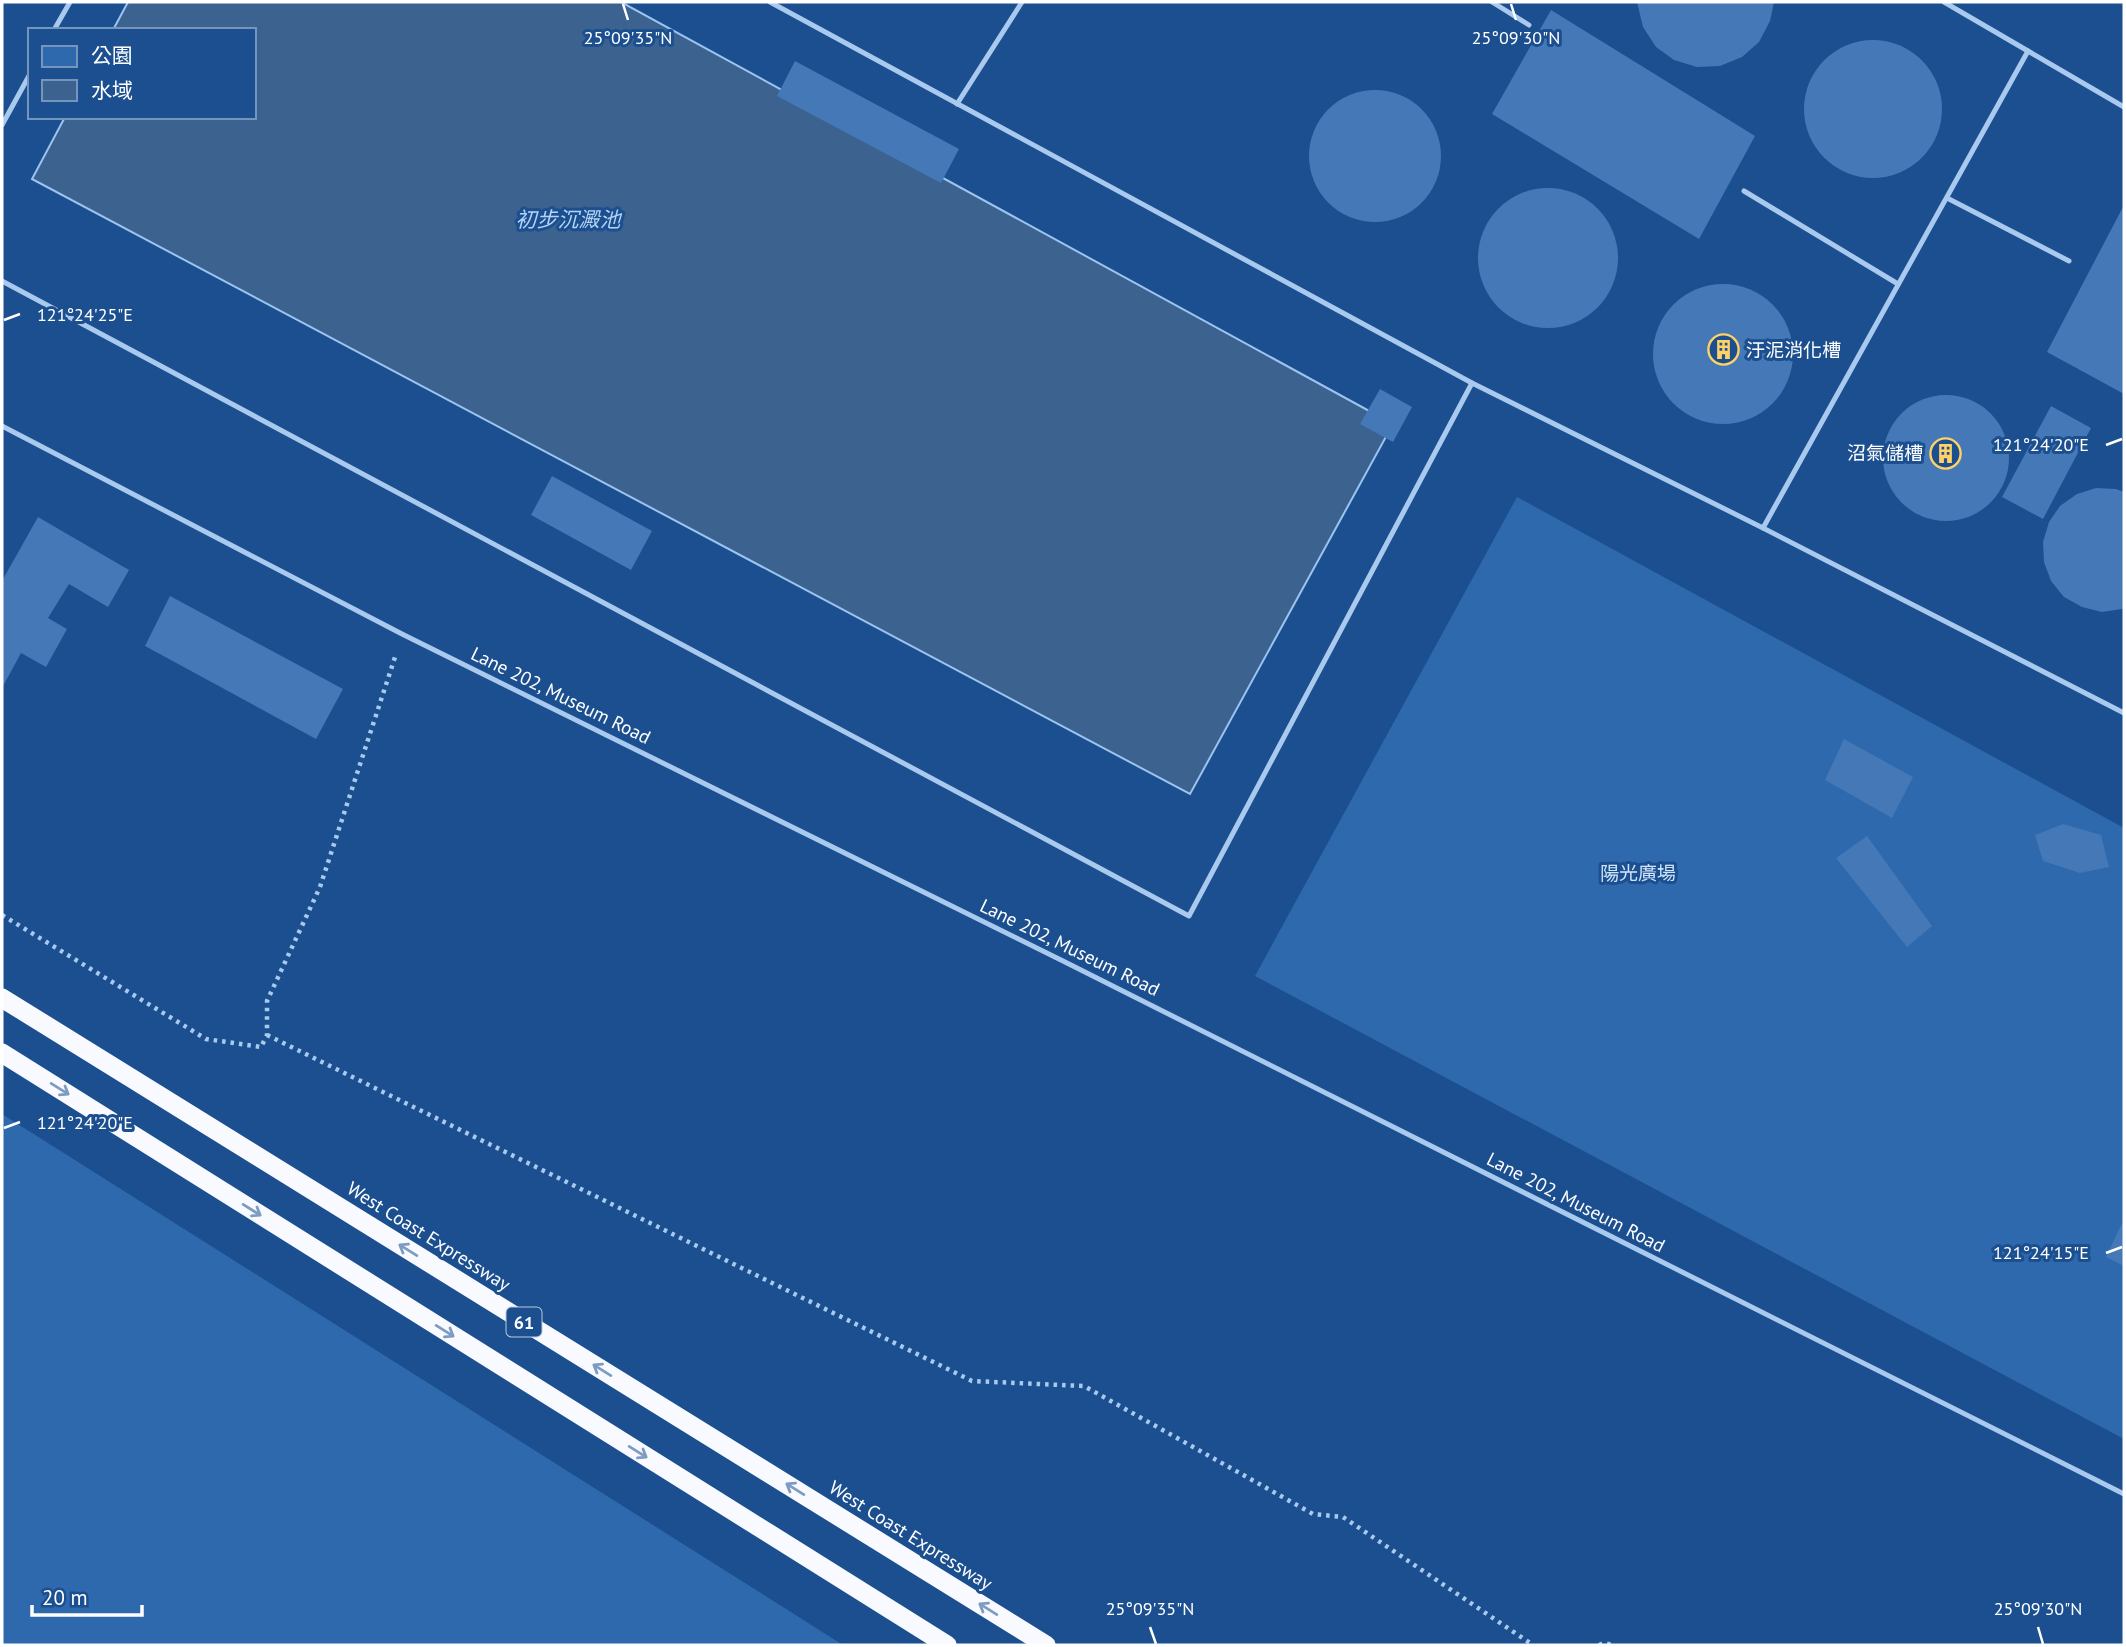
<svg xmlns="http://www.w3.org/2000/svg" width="2126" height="1647" viewBox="0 0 2126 1647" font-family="'PT Sans','Noto Sans TC',sans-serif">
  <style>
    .green { fill: #2e69ad }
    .water { fill: #3c6290; stroke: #9cc4f0; stroke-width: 2 }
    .building { fill: #4478b7 }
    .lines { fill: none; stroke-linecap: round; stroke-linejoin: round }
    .path { stroke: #a9c9ee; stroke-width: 4.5; stroke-dasharray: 3.5 5; stroke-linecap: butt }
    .service { stroke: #a9c9ee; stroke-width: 5 }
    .trunk { stroke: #f8faff; stroke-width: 19 }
    .oneway { stroke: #7e9cc1 }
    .ticks { fill: none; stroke: #fff; stroke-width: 2.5 }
    .labels { text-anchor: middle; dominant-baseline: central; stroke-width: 6; stroke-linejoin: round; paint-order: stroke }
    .shield { fill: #1b4f8f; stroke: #bbcadd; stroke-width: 2 }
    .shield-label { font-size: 18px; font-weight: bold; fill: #fff }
    .poi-label { font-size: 19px; fill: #fff; stroke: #1b4f8f; text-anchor: start }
    .street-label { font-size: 19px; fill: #fff; stroke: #1b4f8f }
    .park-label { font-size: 19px; fill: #cfe3fa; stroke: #1b4f8f }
    .water-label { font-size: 21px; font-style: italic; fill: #b5d3f5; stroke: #1b4f8f }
    .ticks-label { font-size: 18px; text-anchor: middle; fill: #fff; stroke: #1b4f8f; stroke-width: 6; stroke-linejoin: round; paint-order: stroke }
  </style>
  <rect width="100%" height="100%" fill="#1b4f8f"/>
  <g class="green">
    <path d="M1517,497L2124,828V1439L1255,976Z"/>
    <path d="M2,1114L843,1645H2Z"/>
  </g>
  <path class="water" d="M128,2H621L1393,424L1190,794L32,179L65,117H254V30H113Z"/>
  <g class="building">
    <path d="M1637,2H1774L1770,21L1759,42L1742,57L1720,66L1697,67L1674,60L1656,47L1643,27Z"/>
    <path d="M1551,10L1755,136L1699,239L1492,114Z"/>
    <circle cx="1873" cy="109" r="69"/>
    <path d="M795,61L959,149L941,183L777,96Z"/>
    <circle cx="1375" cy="156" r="66"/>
    <circle cx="1548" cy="258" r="70"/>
    <path d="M2124,205V394L2047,352Z"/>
    <circle cx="1723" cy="354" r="70"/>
    <path d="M1380,389L1412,407L1393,442L1360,424Z"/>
    <circle cx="1946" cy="458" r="63"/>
    <path d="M2051,406L2091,428L2043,519L2002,497Z"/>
    <path d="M552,476L652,531L631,570L531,515Z"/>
    <path d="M2096,488L2116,489L2124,492V608L2122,609L2102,612L2082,607L2064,597L2051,581L2044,562L2043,542L2049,522L2060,506L2077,494Z"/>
    <path d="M38,517L129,570L108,607L69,584L48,618L67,629L46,667L21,653L2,688V581Z"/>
    <path d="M170,596L343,689L316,739L145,646Z"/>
    <path d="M1844,739L1913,777L1892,818L1825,780Z"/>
    <path d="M2063,824L2101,835L2109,867L2080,873L2043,861L2035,835Z"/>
    <path d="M1867,836L1932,926L1907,947L1836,858Z"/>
    <path d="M2124,1219V1266L2106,1257Z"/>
  </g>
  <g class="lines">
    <g class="path">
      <path d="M2,915L206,1039L261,1047L267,1035V1001L320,887L396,654"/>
      <path d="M267,1035L972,1381L1084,1386L1313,1514L1343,1517L1533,1645"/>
      <path d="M1599,1645L1604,1643L1613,1645"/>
    </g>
    <g class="service">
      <path d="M770,2L1472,383L1763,528L2124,713"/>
      <path d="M1492,2L1529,25"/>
      <path d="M1944,2L2124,107"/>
      <path d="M54,30L70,2"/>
      <path d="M957,104L1022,2"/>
      <path d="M2,125L30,74"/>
      <path d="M1744,191L1898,284"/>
      <path d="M1947,198L2069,261"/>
      <path d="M2,281L1189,916L1472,383"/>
      <path d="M2,426L402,634L1065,962L2124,1494"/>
      <path d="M1763,528L2028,51"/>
    </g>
    <g class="trunk">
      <path d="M2,998L1046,1645"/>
      <path d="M2,1053L947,1645"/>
    </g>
  </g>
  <defs><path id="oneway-shaft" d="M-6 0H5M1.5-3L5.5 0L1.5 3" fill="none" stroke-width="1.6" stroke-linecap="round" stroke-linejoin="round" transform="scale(1.75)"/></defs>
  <g class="oneway">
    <use href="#oneway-shaft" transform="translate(60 1089) rotate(32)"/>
    <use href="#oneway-shaft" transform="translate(252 1210) rotate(32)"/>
    <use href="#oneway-shaft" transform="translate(408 1250) rotate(-148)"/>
    <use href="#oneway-shaft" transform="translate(445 1331) rotate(32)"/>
    <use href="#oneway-shaft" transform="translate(602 1370) rotate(-148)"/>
    <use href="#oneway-shaft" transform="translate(638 1452) rotate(32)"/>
    <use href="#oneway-shaft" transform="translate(795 1489) rotate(-148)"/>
    <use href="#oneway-shaft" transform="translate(988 1609) rotate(-148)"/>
  </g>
  <path class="ticks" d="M623,4L628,20M1511,4L1516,20M4,320L20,314M2106,445L2122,439M4,1128L20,1122M2106,1253L2122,1247M1150,1627L1156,1644M2038,1627L2043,1644"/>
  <defs>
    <symbol id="building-ring" viewBox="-11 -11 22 22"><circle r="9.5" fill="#1b4f8f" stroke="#ffd166" stroke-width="1.5"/><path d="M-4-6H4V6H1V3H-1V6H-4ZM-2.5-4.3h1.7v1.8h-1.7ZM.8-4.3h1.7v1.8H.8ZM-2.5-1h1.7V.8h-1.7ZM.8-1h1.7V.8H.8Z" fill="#ffd166"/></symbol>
  </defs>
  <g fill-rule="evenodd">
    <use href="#building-ring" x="1706" y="332" width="35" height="35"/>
    <use href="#building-ring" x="1928" y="436" width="35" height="35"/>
  </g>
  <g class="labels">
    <rect class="shield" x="506.5" y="1307.5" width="35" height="29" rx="5"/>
    <g class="shield-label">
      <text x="524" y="1322">61</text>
    </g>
    <g class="poi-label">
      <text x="1746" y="350">汙泥消化槽</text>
      <text x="1923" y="453" text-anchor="end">沼氣儲槽</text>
    </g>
    <g class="street-label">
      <text transform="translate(561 695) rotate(26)">Lane 202, Museum Road</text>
      <text transform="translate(1070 947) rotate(26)">Lane 202, Museum Road</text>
      <text transform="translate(1576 1202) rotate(27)">Lane 202, Museum Road</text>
      <text transform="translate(429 1236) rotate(32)">West Coast Expressway</text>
      <text transform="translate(911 1535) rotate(32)">West Coast Expressway</text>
    </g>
    <g class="park-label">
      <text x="1638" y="873">陽光廣場</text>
    </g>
    <g class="water-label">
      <text x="568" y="219">初步沉澱池</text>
    </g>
  </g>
  <g class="ticks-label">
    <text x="628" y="44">25°09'35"N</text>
    <text x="1516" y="44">25°09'30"N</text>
    <text x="85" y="321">121°24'25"E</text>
    <text x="2041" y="451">121°24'20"E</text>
    <text x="85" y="1129">121°24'20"E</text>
    <text x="2041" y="1259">121°24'15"E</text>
    <text x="1150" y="1615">25°09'35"N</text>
    <text x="2038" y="1615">25°09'30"N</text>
  </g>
  <rect width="2126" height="1647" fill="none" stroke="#ffffff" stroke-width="7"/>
  <rect x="28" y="28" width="228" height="91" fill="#1b4f8f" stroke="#7695bc" stroke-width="2"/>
  <rect x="42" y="46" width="35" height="21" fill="#2e69ad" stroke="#7695bc" stroke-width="2"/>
  <text x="91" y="63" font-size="21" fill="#ffffff">公園</text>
  <rect x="42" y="80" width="35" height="21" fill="#3c6290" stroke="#7695bc" stroke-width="2"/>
  <text x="91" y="98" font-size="21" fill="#ffffff">水域</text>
  <path d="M32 1605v10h110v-10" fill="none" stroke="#ffffff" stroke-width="3.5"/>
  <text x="42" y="1605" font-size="21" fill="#ffffff" stroke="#1b4f8f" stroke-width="5" paint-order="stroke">20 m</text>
</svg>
